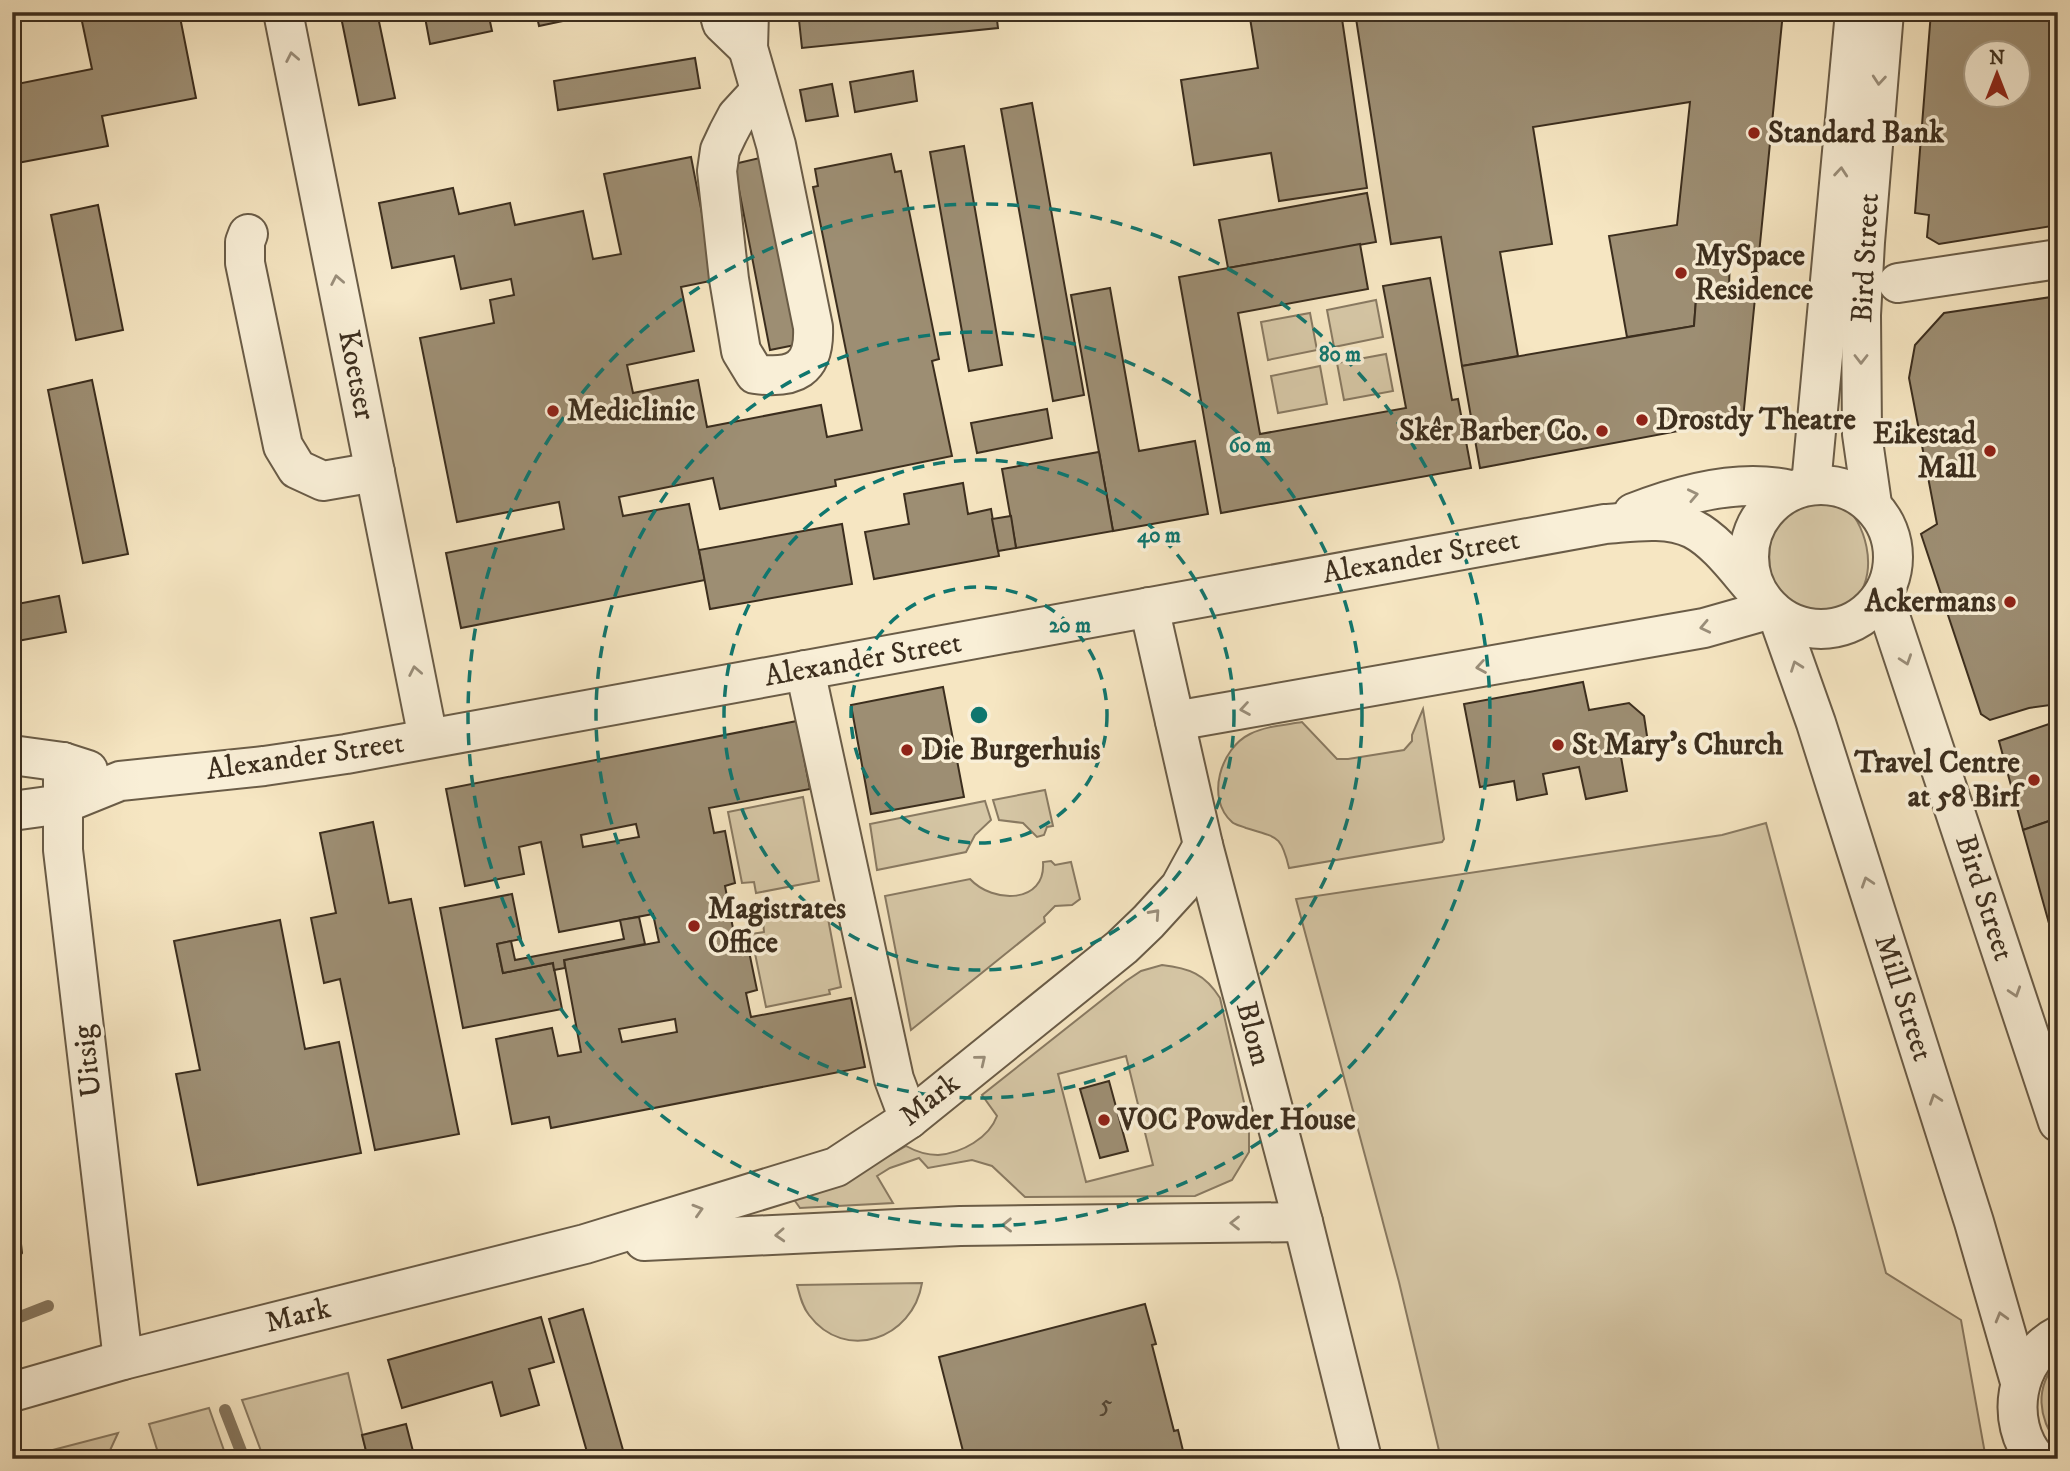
<svg xmlns="http://www.w3.org/2000/svg" width="2070" height="1471" viewBox="0 0 2070 1471" font-family="'IM FELL DW Pica',serif">
  <style>
    .green { fill: #d6c7a6; stroke: #897a62; stroke-width: 2; fill-rule: evenodd }
    .lines { fill: none; stroke-linecap: round; stroke-linejoin: round }
    .stream { stroke: #86775f; stroke-width: 12 }
    .building { fill: #9d8e73; stroke: #3c2e1e; stroke-width: 2; fill-rule: evenodd }
    .minor-casing { stroke: #6a5c47; stroke-width: 42 }
    .minor { stroke: #f9efd7; stroke-width: 38 }
    .oneway { stroke: #9a8e7a }
    .ring { fill: none; stroke: #0f766e; stroke-width: 3.5; stroke-dasharray: 12 9 }
    .poi-dot { fill: #8f2418; stroke: #f9efd7; stroke-width: 2.5 }
    .labels { text-anchor: middle; dominant-baseline: central; stroke-width: 7; stroke-linejoin: round; paint-order: stroke }
    .number-label { font-size: 26px; fill: #544633 }
    .poi-label { font-size: 30px; font-weight: bold; fill: #3c2e1e; stroke: #f9efd7; text-anchor: start }
    .street-label { font-size: 30px; fill: #3c2e1e; stroke: #f9efd7 }
    .centre { fill: #0f766e; stroke: #f9efd7; stroke-width: 3.5 }
    .ring-label { font-size: 21px; text-anchor: middle; font-weight: bold; fill: #0f766e; stroke: #f9efd7; stroke-width: 7; stroke-linejoin: round; paint-order: stroke }
  </style>
  <rect width="100%" height="100%" fill="#f6e6c2"/>
  <filter id="stains"><feTurbulence type="fractalNoise" baseFrequency=".00286" numOctaves="4"/><feColorMatrix values="0 0 0 0 .2 0 0 0 0 .09 0 0 0 0 .02 0 0 0 .5 -.17"/></filter>
  <radialGradient id="worn" r=".72"><stop offset=".6" stop-color="#630" stop-opacity="0"/><stop offset="1" stop-color="#630" stop-opacity=".3"/></radialGradient>
  <g class="green">
    <path d="M1376,300L1383,337L1334,347L1327,310Z"/>
    <path d="M1310,313L1317,350L1268,360L1261,322Z"/>
    <path d="M1386,354L1393,391L1344,400L1337,363Z"/>
    <path d="M1320,366L1327,404L1278,413L1271,376Z"/>
    <path d="M1822,496C1829,498 1837,499 1842,503C1866,522 1878,570 1858,596C1835,626 1782,618 1772,581C1767,562 1768,519 1786,506C1795,500 1811,499 1822,496Z"/>
    <path d="M1423,709L1444,839L1442,842L1289,868C1281,834 1277,838 1246,828C1242,826 1235,825 1232,822C1205,798 1221,748 1250,734C1266,726 1285,725 1302,722L1337,759H1348L1404,750L1412,741V735Z"/>
    <path d="M1045,790L1053,826L1047,827L1044,835L1037,837L1023,823L999,820L993,800Z"/>
    <path d="M803,797L819,881L756,893L754,882L742,883L728,812Z"/>
    <path d="M985,801L991,820L975,835L966,852L877,870L870,824Z"/>
    <path d="M1766,823L1886,1273L1961,1320L1986,1459H1441L1399,1282L1296,899L1722,835Z"/>
    <path d="M1051,861L1055,865L1071,862L1080,899L1072,905L1055,906L1044,917L1045,922L911,1030L885,896L970,879C993,904 1046,904 1043,862Z"/>
    <path d="M826,908L841,987L829,990L830,994L766,1007L751,934L764,932L763,921Z"/>
    <path d="M1162,965C1189,968 1205,974 1220,998L1249,1124V1152L1232,1180L1195,1196L1025,1197L992,1166L972,1160L928,1168L919,1158L890,1168L877,1176L893,1203L800,1208L795,1201L798,1195L876,1163L906,1146C915,1151 927,1155 938,1155C962,1153 989,1138 997,1116L982,1095L1126,981L1141,971ZM1126,1056L1153,1165L1086,1182L1058,1074Z"/>
    <path d="M922,1283C913,1339 845,1363 809,1315C802,1306 800,1296 797,1285Z"/>
    <path d="M2058,1361V1445C2038,1418 2034,1387 2058,1361Z"/>
    <path d="M348,1373L368,1459H264L242,1400Z"/>
    <path d="M209,1408L227,1459H160L149,1424Z"/>
    <path d="M118,1433L106,1459H18Z"/>
  </g>
  <g class="lines">
    <g class="stream">
      <path d="M12,1320L48,1306"/>
      <path d="M225,1410L244,1459"/>
    </g>
  </g>
  <g class="building">
    <path d="M80,12H179L196,98L102,116L108,146L12,164V85L92,69Z"/>
    <path d="M340,12H377L395,98L359,105Z"/>
    <path d="M424,12H488L492,31L430,44Z"/>
    <path d="M536,12H601V13L539,26Z"/>
    <path d="M874,12H996L998,28L802,48L799,20Z"/>
    <path d="M1291,12H1341L1367,188L1279,201L1271,153L1194,165L1181,80L1258,68L1250,18Z"/>
    <path d="M1355,12H1783L1759,254H1730L1729,288L1697,286L1694,326L1627,337L1609,236L1677,225L1690,102L1533,127L1552,244L1500,252L1518,356L1462,366L1441,237L1391,244Z"/>
    <path d="M1931,12H2058V225L1939,244L1927,237L1929,215L1915,213ZM1976,52H2018V94H1976Z"/>
    <path d="M695,58L700,88L558,110L554,81Z"/>
    <path d="M913,71L917,101L855,112L850,82Z"/>
    <path d="M832,84L838,116L806,121L800,90Z"/>
    <path d="M1032,103L1084,395L1053,401L1001,109Z"/>
    <path d="M964,146L1002,365L969,371L930,152Z"/>
    <path d="M891,154L895,172L901,171L939,359L932,361L952,456L835,480L836,486L720,509L713,478L619,497L623,516L689,504L705,580L461,628L446,553L564,529L559,502L457,522L420,338L494,323L490,300L514,295L511,279L461,289L454,256L392,268L379,203L453,188L459,214L510,203L515,225L583,211L593,259L621,254L604,174L691,157L715,280L681,287L694,351L627,365L633,393L698,380L707,427L821,405L827,437L862,430L813,187L818,186L815,169Z"/>
    <path d="M764,157L800,344L770,350L734,164Z"/>
    <path d="M1367,193L1376,242L1228,268L1219,220Z"/>
    <path d="M98,205L123,330L76,340L51,215Z"/>
    <path d="M1360,244L1368,289L1238,313L1260,434L1406,408L1383,286L1430,278L1452,400L1458,399L1471,468L1221,513L1179,277Z"/>
    <path d="M1697,286L1756,288L1743,419L1480,468L1462,366L1694,326Z"/>
    <path d="M1110,288L1139,451L1195,441L1208,514L1113,531L1071,295Z"/>
    <path d="M2058,296V704L2029,708L1990,720L1981,714L1921,534L1937,524L1909,378L1915,345L1944,313Z"/>
    <path d="M92,380L128,554L83,563L48,390Z"/>
    <path d="M1047,409L1052,438L977,453L971,423Z"/>
    <path d="M1099,452L1113,531L1016,548L1002,469Z"/>
    <path d="M963,483L968,514L991,509L999,556L874,579L865,532L909,524L904,494Z"/>
    <path d="M1011,516L1016,548L998,551L992,519Z"/>
    <path d="M842,524L852,584L710,609L699,550Z"/>
    <path d="M59,596L66,632L12,642V605Z"/>
    <path d="M1583,682L1589,710L1629,703L1644,716L1647,736L1640,754L1621,757L1627,791L1586,799L1579,767L1543,774L1547,794L1517,800L1514,781L1480,787L1464,704Z"/>
    <path d="M943,687L964,797L871,814L851,705Z"/>
    <path d="M797,721L810,789L709,808L714,833L725,831L735,883L725,886L735,939L746,937L757,990L746,993L751,1017L851,998L865,1067L551,1128L549,1117L512,1124L496,1039L552,1028L558,1056L581,1052L564,960L659,942L653,914L559,932L541,842L519,847L524,874L465,886L446,789ZM636,824L639,837L583,847L581,835ZM675,1019L677,1032L622,1042L619,1029Z"/>
    <path d="M2058,721V818L2023,830L1999,741Z"/>
    <path d="M2058,818V924L2050,927L2023,830Z"/>
    <path d="M373,822L389,903L411,899L459,1134L375,1150L340,979L324,983L311,918L336,913L320,833Z"/>
    <path d="M512,894L521,939L497,944L503,973L553,963L562,1009L463,1028L440,908Z"/>
    <path d="M639,917L645,944L564,960L565,968L554,970L553,963L503,973L497,944L511,941L515,960L624,939L620,920Z"/>
    <path d="M280,920L305,1049L339,1042L361,1153L198,1185L176,1074L200,1070L174,941Z"/>
    <path d="M1109,1081L1128,1151L1100,1158L1080,1089Z"/>
    <path d="M12,1162L22,1253L12,1267Z"/>
    <path d="M1145,1304L1156,1344L1152,1345L1174,1431L1178,1430L1185,1459H965L939,1357Z"/>
    <path d="M583,1309L623,1450L592,1459H589L549,1319Z"/>
    <path d="M541,1317L554,1362L529,1369L539,1405L501,1416L492,1382L402,1408L388,1360Z"/>
    <path d="M406,1424L415,1459H368L362,1435Z"/>
  </g>
  <g class="lines">
    <defs>
      <g id="minor">
        <path d="M283,12L428,738"/>
        <path d="M719,12L722,23L748,48"/>
        <path d="M749,12L748,48L776,145L813,327C815,370 794,379 755,374L741,351L729,279L717,171L720,150L728,133L737,116L760,91"/>
        <path d="M248,234L245,242V263L283,446L297,469L323,481L375,472"/>
        <path d="M1898,283L2058,259"/>
        <circle cx="1821" cy="557" r="72"/>
        <path d="M1811,485L1855,12"/>
        <path d="M1872,504L1862,434L1861,315L1865,242L1884,12"/>
        <path d="M1633,513C1681,494 1739,478 1790,490"/>
        <path d="M1883,595L2058,1122"/>
        <path d="M1149,607L1203,845L1303,1222L1362,1459"/>
        <path d="M1778,616L1816,723L1974,1222L2020,1382"/>
        <path d="M805,670L894,1079L909,1119"/>
        <path d="M1175,721L1704,628L1771,609"/>
        <path d="M12,755L63,762L88,770"/>
        <path d="M63,762V850L123,1360"/>
        <path d="M12,811L63,804L120,781L264,766L346,754L1605,524C1633,522 1666,516 1693,529C1718,542 1738,571 1756,591"/>
        <path d="M644,1241L960,1226L1303,1222"/>
        <path d="M12,1392L123,1360L585,1244L836,1167L909,1119L1122,947L1148,922L1180,887L1203,845"/>
        <path d="M2036,1459C2004,1422 2015,1358 2058,1336"/>
      </g>
    </defs>
    <use href="#minor" class="minor-casing"/>
    <use href="#minor" class="minor"/>
  </g>
  <defs><path id="oneway-chevron" d="M-2-3.5L2.5 0L-2 3.5" fill="none" stroke-width="1.6" stroke-linecap="round" stroke-linejoin="round" transform="scale(1.75)"/></defs>
  <g class="oneway">
    <use href="#oneway-chevron" transform="translate(292 57) rotate(-101)"/>
    <use href="#oneway-chevron" transform="translate(1879 80) rotate(95)"/>
    <use href="#oneway-chevron" transform="translate(1841 172) rotate(-85)"/>
    <use href="#oneway-chevron" transform="translate(337 280) rotate(-101)"/>
    <use href="#oneway-chevron" transform="translate(1861 359) rotate(90)"/>
    <use href="#oneway-chevron" transform="translate(1693 495) rotate(-12)"/>
    <use href="#oneway-chevron" transform="translate(1705 627) rotate(168)"/>
    <use href="#oneway-chevron" transform="translate(1906 660) rotate(71)"/>
    <use href="#oneway-chevron" transform="translate(1796 666) rotate(-110)"/>
    <use href="#oneway-chevron" transform="translate(1481 667) rotate(170)"/>
    <use href="#oneway-chevron" transform="translate(415 671) rotate(-101)"/>
    <use href="#oneway-chevron" transform="translate(1245 709) rotate(171)"/>
    <use href="#oneway-chevron" transform="translate(1867 882) rotate(-108)"/>
    <use href="#oneway-chevron" transform="translate(1155 914) rotate(-48)"/>
    <use href="#oneway-chevron" transform="translate(2015 992) rotate(72)"/>
    <use href="#oneway-chevron" transform="translate(981 1060) rotate(-39)"/>
    <use href="#oneway-chevron" transform="translate(1935 1099) rotate(-108)"/>
    <use href="#oneway-chevron" transform="translate(698 1210) rotate(-17)"/>
    <use href="#oneway-chevron" transform="translate(1235 1223) rotate(180)"/>
    <use href="#oneway-chevron" transform="translate(1007 1225) rotate(179)"/>
    <use href="#oneway-chevron" transform="translate(780 1235) rotate(177)"/>
    <use href="#oneway-chevron" transform="translate(2001 1317) rotate(-106)"/>
  </g>
  <g class="ring">
    <circle cx="979" cy="715" r="128"/>
    <circle cx="979" cy="715" r="255"/>
    <circle cx="979" cy="715" r="383"/>
    <circle cx="979" cy="715" r="511"/>
  </g>
  <g class="poi-dot">
    <circle cx="1754" cy="133" r="7"/>
    <circle cx="1681" cy="273" r="7"/>
    <circle cx="553" cy="411" r="7"/>
    <circle cx="1642" cy="420" r="7"/>
    <circle cx="1602" cy="431" r="7"/>
    <circle cx="1990" cy="451" r="7"/>
    <circle cx="2010" cy="602" r="7"/>
    <circle cx="1558" cy="745" r="7"/>
    <circle cx="907" cy="750" r="7"/>
    <circle cx="2034" cy="780" r="7"/>
    <circle cx="694" cy="926" r="7"/>
    <circle cx="1104" cy="1120" r="7"/>
  </g>
  <g class="labels">
    <g class="number-label">
      <text x="1106" y="1404">5</text>
    </g>
    <g class="poi-label">
      <text x="1768" y="133">Standard Bank</text>
      <text x="1695" y="256">MySpace<tspan x="1695" dy="34">Residence</tspan></text>
      <text x="567" y="411">Mediclinic</text>
      <text x="1656" y="420">Drostdy Theatre</text>
      <text x="1588" y="431" text-anchor="end">Skêr Barber Co.</text>
      <text x="1976" y="434" text-anchor="end">Eikestad<tspan x="1976" dy="34">Mall</tspan></text>
      <text x="1996" y="602" text-anchor="end">Ackermans</text>
      <text x="1572" y="745">St Mary's Church</text>
      <text x="921" y="750">Die Burgerhuis</text>
      <text x="2020" y="763" text-anchor="end">Travel Centre<tspan x="2020" dy="34">at 58 Birf</tspan></text>
      <text x="708" y="909">Magistrates<tspan x="708" dy="34">Office</tspan></text>
      <text x="1118" y="1120">VOC Powder House</text>
    </g>
    <g class="street-label">
      <text transform="translate(1866 258) rotate(-87)">Bird Street</text>
      <text transform="translate(356 375) rotate(79)">Koetser</text>
      <text transform="translate(1421 557) rotate(-10)">Alexander Street</text>
      <text transform="translate(863 660) rotate(-10)">Alexander Street</text>
      <text transform="translate(305 757) rotate(-8)">Alexander Street</text>
      <text transform="translate(1984 898) rotate(72)">Bird Street</text>
      <text transform="translate(1903 998) rotate(72)">Mill Street</text>
      <text transform="translate(1253 1034) rotate(75)">Blom</text>
      <text transform="translate(88 1061) rotate(-97)">Uitsig</text>
      <text transform="translate(930 1100) rotate(-38)">Mark</text>
      <text transform="translate(298 1316) rotate(-14)">Mark</text>
    </g>
  </g>
  <circle cx="979" cy="715" r="10" class="centre"/>
  <g class="ring-label">
    <text x="1340" y="361">80 m</text>
    <text x="1250" y="452">60 m</text>
    <text x="1159" y="542">40 m</text>
    <text x="1070" y="632">20 m</text>
  </g>
  <rect width="2070" height="1471" fill="none" stroke="#f6e6c2" stroke-width="42"/>
  <rect x="14" y="14" width="2042" height="1443" fill="none" stroke="#3c2e1e" stroke-width="3.5"/>
  <rect x="21" y="21" width="2028" height="1429" fill="none" stroke="#3c2e1e" stroke-width="2"/>
  <g transform="translate(1997 74)"><circle r="33" fill="#f9efd7" stroke="#ada28d" stroke-width="2"/>
  <path d="M0-5L12 26L0 18L-12 26Z" fill="#8f2418"/>
  <text y="-10" font-size="19" font-weight="bold" text-anchor="middle" fill="#3c2e1e">N</text>
  </g>
  <rect width="100%" height="100%" filter="url(#stains)"/>
  <rect width="100%" height="100%" fill="url(#worn)"/>
</svg>
